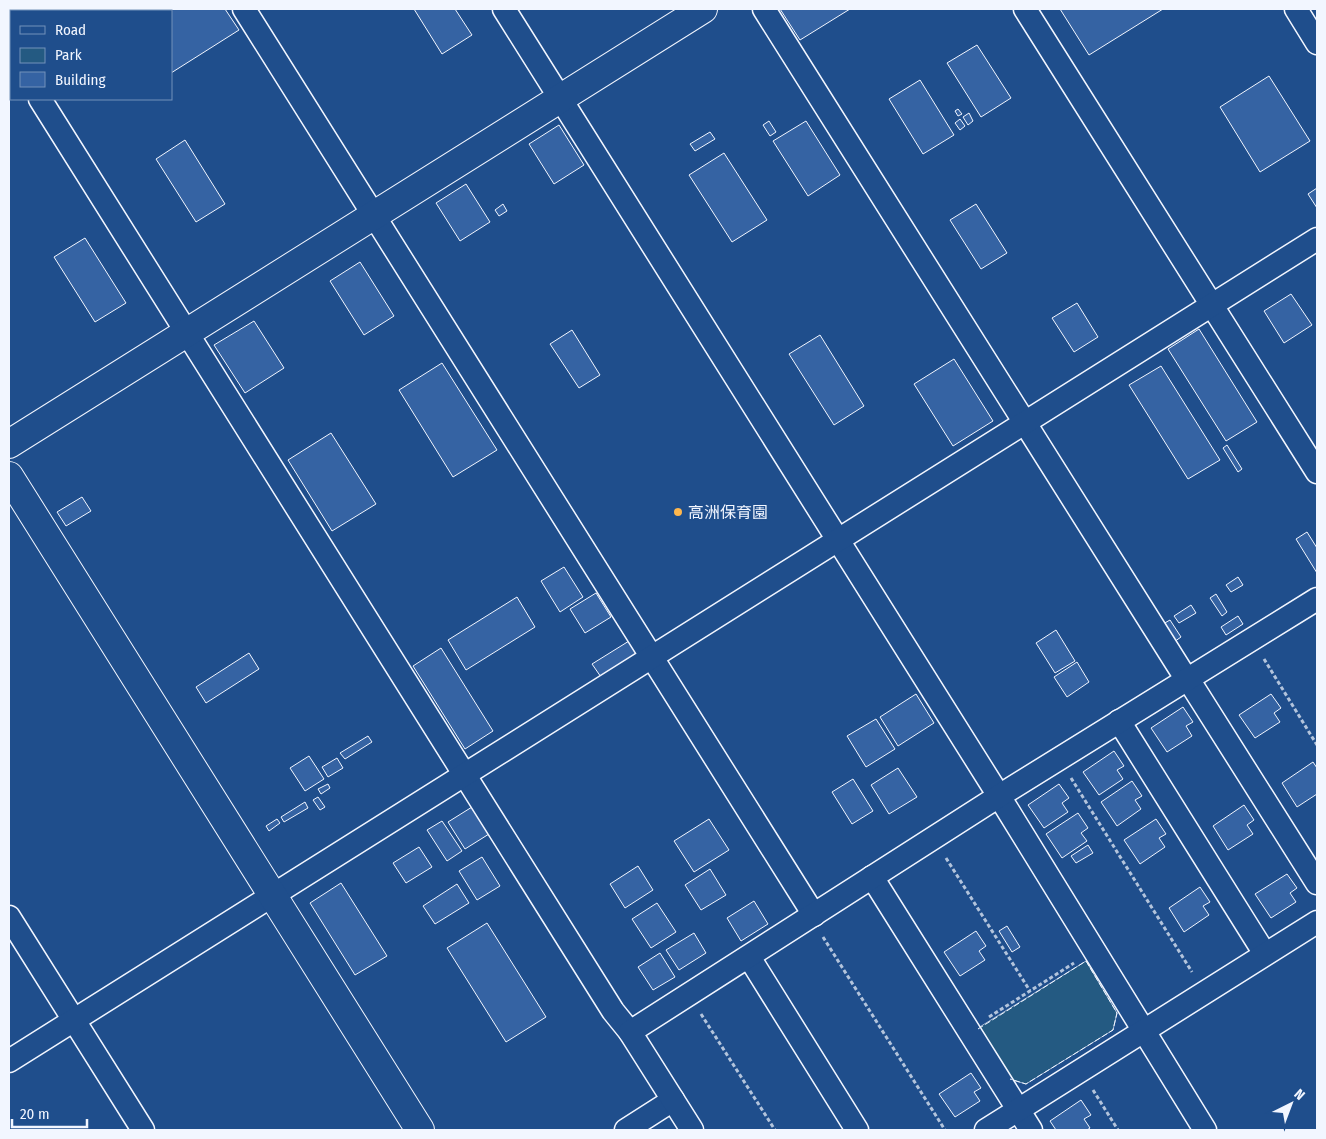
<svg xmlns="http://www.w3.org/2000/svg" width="1326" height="1139" viewBox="0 0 1326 1139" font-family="'Fira Sans Condensed','Noto Sans JP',sans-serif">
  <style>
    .green { fill: #245a82; stroke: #a8bbd7 }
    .building { fill: #3563a3; stroke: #f2f6ff }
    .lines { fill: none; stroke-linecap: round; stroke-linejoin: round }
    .street-casing { stroke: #f2f6ff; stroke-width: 25 }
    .secondary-casing { stroke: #f2f6ff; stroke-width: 30 }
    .path { stroke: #b3c4dc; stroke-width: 3; stroke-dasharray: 4 2.5; stroke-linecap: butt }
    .street { stroke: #1f4e8c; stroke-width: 22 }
    .secondary { stroke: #1f4e8c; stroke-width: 28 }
    .fence { stroke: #f2f6ff; stroke-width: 1; stroke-dasharray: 6 2.5; stroke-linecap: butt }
    .poi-dot { fill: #ffb74d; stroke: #1f4e8c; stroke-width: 2 }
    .labels { text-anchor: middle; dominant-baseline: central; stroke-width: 4; stroke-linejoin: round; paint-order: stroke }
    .poi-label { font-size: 16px; fill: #f2f6ff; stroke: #1f4e8c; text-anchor: start }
  </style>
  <rect width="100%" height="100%" fill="#1f4e8c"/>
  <path class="green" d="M1086,961L1117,1013L1113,1030L1026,1084L1009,1079L978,1028Z"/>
  <g class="building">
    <path d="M91,9H225L239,30L171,73V11H92Z"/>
    <path d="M414,9H455L472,35L442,54Z"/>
    <path d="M780,9H850L800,40Z"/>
    <path d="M1060,9H1163L1089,55Z"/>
    <path d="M977,45L1011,98L981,117L947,63Z"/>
    <path d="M1269,76L1310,141L1260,172L1220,107Z"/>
    <path d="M920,80L954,135L923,154L889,99Z"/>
    <path d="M958,109L962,114L958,116L955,111Z"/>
    <path d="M969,113L973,121L968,125L963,117Z"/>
    <path d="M960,119L965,126L960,130L955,123Z"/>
    <path d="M769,121L776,132L770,136L763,125Z"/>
    <path d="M806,121L840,175L808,196L773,141Z"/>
    <path d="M559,125L584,165L554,184L529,144Z"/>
    <path d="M710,132L715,139L695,151L690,144Z"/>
    <path d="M185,140L225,204L196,222L156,159Z"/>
    <path d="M724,153L767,220L732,242L689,175Z"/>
    <path d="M466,184L490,222L460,241L436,203Z"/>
    <path d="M1317,188V208L1308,194Z"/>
    <path d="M503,204L507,211L499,216L495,210Z"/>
    <path d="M976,204L1007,253L981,269L950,220Z"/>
    <path d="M85,238L126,303L95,322L54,257Z"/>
    <path d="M360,262L394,316L364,335L330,281Z"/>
    <path d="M1291,294L1312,325L1284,343L1264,311Z"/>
    <path d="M1077,303L1098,337L1074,352L1052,318Z"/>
    <path d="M254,321L284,368L245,393L214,345Z"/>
    <path d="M1199,329L1257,422L1226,441L1168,349Z"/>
    <path d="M572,330L600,375L579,388L550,344Z"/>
    <path d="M820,335L864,406L834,425L789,354Z"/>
    <path d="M954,359L993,421L953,446L914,384Z"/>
    <path d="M442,363L497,450L453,477L399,390Z"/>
    <path d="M1161,366L1220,460L1188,479L1129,385Z"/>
    <path d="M331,433L376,504L332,531L288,460Z"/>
    <path d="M1227,445L1242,469L1238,472L1223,448Z"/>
    <path d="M82,497L91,511L66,526L57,512Z"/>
    <path d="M1307,532L1317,548V573L1296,539Z"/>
    <path d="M564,567L583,597L560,612L541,581Z"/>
    <path d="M1238,577L1243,585L1231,592L1226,585Z"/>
    <path d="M596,593L611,617L585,633L570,609Z"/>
    <path d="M1216,594L1227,612L1222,616L1210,598Z"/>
    <path d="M517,597L535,627L466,670L448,640Z"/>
    <path d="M1191,605L1196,613L1179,623L1174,616Z"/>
    <path d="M1238,616L1243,624L1226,635L1221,627Z"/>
    <path d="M1170,620L1181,637L1174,642L1163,624Z"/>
    <path d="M1056,630L1075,661L1055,673L1036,643Z"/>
    <path d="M629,641L637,654L601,677L592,664Z"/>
    <path d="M441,648L493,731L465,749L413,666Z"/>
    <path d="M249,653L259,669L206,703L196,687Z"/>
    <path d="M1077,662L1089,682L1067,697L1054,677Z"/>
    <path d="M916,694L934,723L898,746L880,717Z"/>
    <path d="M1271,694L1281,708L1274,713L1280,722L1255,738L1239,715Z"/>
    <path d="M1183,707L1193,722L1186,726L1192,736L1167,752L1151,728Z"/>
    <path d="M876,719L895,749L866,767L847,736Z"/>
    <path d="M368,736L372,742L345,759L340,753Z"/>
    <path d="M1114,751L1124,766L1117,770L1123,779L1099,795L1083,772Z"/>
    <path d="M309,756L324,779L305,791L290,768Z"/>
    <path d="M337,758L343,768L328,777L322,767Z"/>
    <path d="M1313,762L1317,768V794L1297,807L1282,783Z"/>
    <path d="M898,768L917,797L889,814L871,785Z"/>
    <path d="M853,779L873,811L852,824L832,792Z"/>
    <path d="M1132,781L1142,796L1135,800L1141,809L1117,826L1101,802Z"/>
    <path d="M328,784L330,788L321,794L318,789Z"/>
    <path d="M1059,784L1069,798L1062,803L1068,812L1044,828L1028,805Z"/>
    <path d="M318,797L325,807L320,810L313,800Z"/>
    <path d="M305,802L308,808L284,822L281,817Z"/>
    <path d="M1244,805L1254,820L1247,825L1253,834L1228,850L1213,826Z"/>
    <path d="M472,807L489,834L465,849L448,822Z"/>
    <path d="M1078,813L1088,828L1081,833L1087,841L1062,858L1046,834Z"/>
    <path d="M277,819L280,823L269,831L266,826Z"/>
    <path d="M709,819L729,850L694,872L674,841Z"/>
    <path d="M1156,819L1166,834L1159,838L1165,847L1140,864L1124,840Z"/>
    <path d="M442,821L462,851L447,861L427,830Z"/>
    <path d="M1088,845L1093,853L1076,863L1071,856Z"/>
    <path d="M419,847L432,867L406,883L393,863Z"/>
    <path d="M482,857L500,886L477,900L459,871Z"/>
    <path d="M638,866L653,890L625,908L610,884Z"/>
    <path d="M710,869L726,895L701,910L685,885Z"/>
    <path d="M1287,874L1297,888L1290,893L1296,902L1271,918L1255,894Z"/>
    <path d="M341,883L387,956L355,975L310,903Z"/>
    <path d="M457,884L469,903L435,924L423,906Z"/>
    <path d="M1200,887L1210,902L1203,906L1209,915L1184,932L1169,908Z"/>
    <path d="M754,901L768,924L741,941L727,918Z"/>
    <path d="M657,903L676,932L651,948L632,919Z"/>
    <path d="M487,923L546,1017L506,1042L447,948Z"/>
    <path d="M1007,926L1020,947L1012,952L999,931Z"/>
    <path d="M976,931L986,946L979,951L985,960L960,976L944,952Z"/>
    <path d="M694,933L706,953L679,970L666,950Z"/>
    <path d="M660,953L675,977L653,990L638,967Z"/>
    <path d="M971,1073L981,1088L974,1092L980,1101L955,1117L939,1094Z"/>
    <path d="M1081,1100L1091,1115L1084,1119L1090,1128L1087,1130H1056L1050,1121Z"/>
  </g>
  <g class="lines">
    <defs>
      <g id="street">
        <path d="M244,9L814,915"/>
        <path d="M504,9L999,796L1205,1130"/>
        <path d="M764,9L1187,680"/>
        <path d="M1025,9L1317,472"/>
        <path d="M1296,9L1317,43"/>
        <path d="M9,49L11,53"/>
        <path d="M40,99L613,1011L630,1032"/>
        <path d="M1188,679L1317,883"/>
        <path d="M1119,721L1265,954"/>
        <path d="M872,877L1031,1130"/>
        <path d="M9,917L143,1130"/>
        <path d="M749,957L857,1130"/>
        <path d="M9,1061L1317,239"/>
        <path d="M626,1130L673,1100"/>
        <path d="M692,1130L630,1032L999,796L1317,599"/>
        <path d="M986,1130L1317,922"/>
      </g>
      <g id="secondary">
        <path d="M9,444L703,9"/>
        <path d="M9,476L420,1130"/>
      </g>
    </defs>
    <use href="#street" class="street-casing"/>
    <use href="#secondary" class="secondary-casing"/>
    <g class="path">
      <path d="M1264,659L1317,745"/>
      <path d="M1071,778L1192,972"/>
      <path d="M946,858L1030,991"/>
      <path d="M823,937L945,1130"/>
      <path d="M701,1014L775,1130"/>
      <path d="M989,1017L1074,963"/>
      <path d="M1093,1090L1118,1130"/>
    </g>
    <use href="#street" class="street"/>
    <use href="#secondary" class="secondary"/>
    <path class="fence" d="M978,1029L1086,961L1117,1013L1113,1030L1026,1084L1010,1079"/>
  </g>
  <circle class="poi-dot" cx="678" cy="512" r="5"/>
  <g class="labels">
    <g class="poi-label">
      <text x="688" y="512">高洲保育園</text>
    </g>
  </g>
  <rect width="1326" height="1139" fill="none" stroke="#f2f6ff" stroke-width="20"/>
  <rect x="10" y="10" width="162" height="90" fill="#1f4e8c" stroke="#7391ba"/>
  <rect x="20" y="26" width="25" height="8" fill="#1f4e8c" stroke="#7391ba"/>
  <text x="55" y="35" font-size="15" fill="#f2f6ff">Road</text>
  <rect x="20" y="48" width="25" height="15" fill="#245a82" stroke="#7391ba"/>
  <text x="55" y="60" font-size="15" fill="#f2f6ff">Park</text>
  <rect x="20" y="72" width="25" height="15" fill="#3563a3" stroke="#7391ba"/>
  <text x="55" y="85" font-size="15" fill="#f2f6ff">Building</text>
  <g transform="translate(1291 1104) rotate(42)" stroke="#1f4e8c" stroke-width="4" paint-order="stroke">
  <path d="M0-4L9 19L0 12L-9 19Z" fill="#f2f6ff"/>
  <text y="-8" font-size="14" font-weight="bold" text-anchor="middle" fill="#f2f6ff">N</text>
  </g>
  <path d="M12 1119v8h75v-8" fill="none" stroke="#f2f6ff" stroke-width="2.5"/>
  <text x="20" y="1119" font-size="15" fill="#f2f6ff" stroke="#1f4e8c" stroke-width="4" paint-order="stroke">20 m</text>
</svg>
